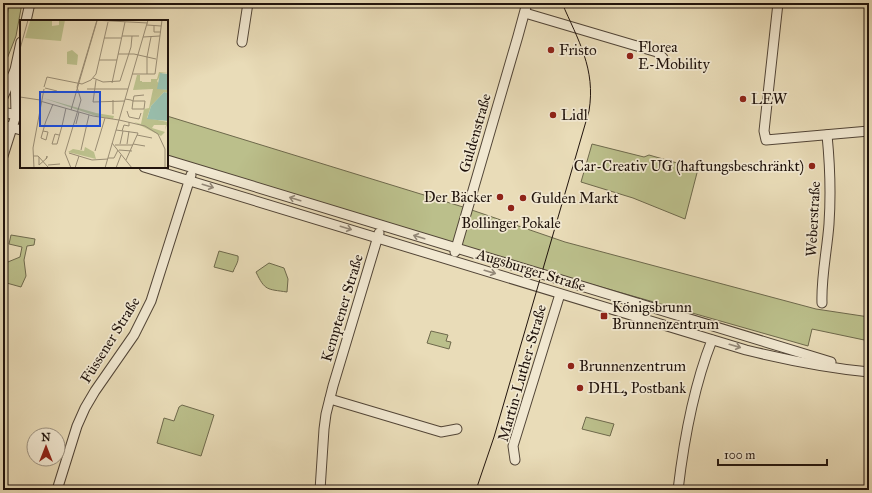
<svg xmlns="http://www.w3.org/2000/svg" width="872" height="493" viewBox="0 0 872 493" font-family="'IM FELL Great Primer',serif">
  <style>
    .green { fill: #bbbf8b; stroke: #6e694c }
    .lines { fill: none; stroke-linecap: round; stroke-linejoin: round }
    .minor-casing { stroke: #524537; stroke-width: 11 }
    .minor { stroke: #f1e8d1; stroke-width: 9 }
    .tram { stroke: #20130c; stroke-width: 1 }
    .oneway { stroke: #938878 }
    .poi-dot { fill: #8f2418; stroke: #f1e8d1; stroke-width: 1.5 }
    .labels { text-anchor: middle; dominant-baseline: central; stroke-width: 3.5; stroke-linejoin: round; paint-order: stroke }
    .poi-label { font-size: 15px; fill: #20130c; stroke: #f1e8d1; text-anchor: start }
    .street-label { font-size: 15px; fill: #20130c; stroke: #f1e8d1 }
    .inset-road { fill: none; stroke: #998c73; stroke-width: 1 }
    .view { fill: #1d4ed8; fill-opacity: 0.15; stroke: #1d4ed8; stroke-width: 2 }
    .inset-edge { fill: none; stroke: #20130c; stroke-width: 2 }
  </style>
  <rect width="100%" height="100%" fill="#e9dcb8"/>
  <filter id="stains"><feTurbulence type="fractalNoise" baseFrequency=".005" numOctaves="4"/><feColorMatrix values="0 0 0 0 .2 0 0 0 0 .09 0 0 0 0 .02 0 0 0 .5 -.17"/></filter>
  <radialGradient id="worn" r=".72"><stop offset=".6" stop-color="#630" stop-opacity="0"/><stop offset="1" stop-color="#630" stop-opacity=".3"/></radialGradient>
  <g class="green">
    <path d="M9,3H22L16,36L3,69V43Z"/>
    <path d="M167,116L463,207L565,242L816,309L869,317V341L812,329L808,346L566,277L167,156Z"/>
    <path d="M592,144L644,157L649,155L698,169L685,219L633,198L581,182Z"/>
    <path d="M11,235L35,239L34,245L27,246L24,260L26,276L21,287L3,282V264L20,257L22,247L9,244Z"/>
    <path d="M219,251L238,256C239,262 235,266 233,272L214,267Z"/>
    <path d="M269,263L284,268L288,279L287,292C267,289 265,291 256,272Z"/>
    <path d="M431,331L448,335L446,341L451,342L449,349L427,343Z"/>
    <path d="M182,405L214,415L201,456L157,443L164,418L174,421L179,407Z"/>
    <path d="M586,417L614,424L610,436L582,429Z"/>
  </g>
  <g class="lines">
    <defs>
      <g id="minor">
        <path d="M778,3L764,131L766,140L869,131"/>
        <path d="M525,13L657,52L663,58"/>
        <path d="M26,21L30,3"/>
        <path d="M242,42L248,3"/>
        <path d="M3,97L15,70L21,42"/>
        <path d="M3,112L21,116"/>
        <path d="M3,125L21,130"/>
        <path d="M3,156L16,115L15,70"/>
        <path d="M167,160L831,362"/>
        <path d="M144,167L746,350C787,360 828,368 869,372"/>
        <path d="M455,252L518,36L527,3"/>
        <path d="M822,303C821,277 827,251 829,224C831,194 830,165 827,135"/>
        <path d="M330,399L441,432L457,429"/>
        <path d="M515,460L513,446L560,294"/>
        <path d="M57,490L77,426L85,408L95,391L134,335L151,301L191,175"/>
        <path d="M320,490L324,429L326,414L333,386L379,233"/>
        <path d="M678,490C684,439 693,388 712,340"/>
      </g>
    </defs>
    <use href="#minor" class="minor-casing"/>
    <use href="#minor" class="minor"/>
    <path class="tram" d="M476,490L494,437L589,111C596,69 578,40 562,3"/>
  </g>
  <defs><path id="oneway-shaft" d="M-6 0H5M1.5-3L5.5 0L1.5 3" fill="none" stroke-width="1.6" stroke-linecap="round" stroke-linejoin="round"/></defs>
  <g class="oneway">
    <use href="#oneway-shaft" transform="translate(208 186) rotate(17)"/>
    <use href="#oneway-shaft" transform="translate(295 199) rotate(-163)"/>
    <use href="#oneway-shaft" transform="translate(346 228) rotate(17)"/>
    <use href="#oneway-shaft" transform="translate(419 237) rotate(-163)"/>
    <use href="#oneway-shaft" transform="translate(490 272) rotate(16)"/>
    <use href="#oneway-shaft" transform="translate(735 346) rotate(16)"/>
  </g>
  <g class="poi-dot">
    <circle cx="551" cy="50" r="4"/>
    <circle cx="630" cy="56" r="4"/>
    <circle cx="743" cy="99" r="4"/>
    <circle cx="553" cy="115" r="4"/>
    <circle cx="812" cy="166" r="4"/>
    <circle cx="500" cy="197" r="4"/>
    <circle cx="523" cy="198" r="4"/>
    <circle cx="511" cy="208" r="4"/>
    <rect x="600" y="312" width="8" height="8" rx="2"/>
    <circle cx="571" cy="366" r="4"/>
    <circle cx="580" cy="388" r="4"/>
  </g>
  <g class="labels">
    <g class="poi-label">
      <text x="638" y="47">Florea<tspan x="638" dy="17">E-Mobility</tspan></text>
      <text x="559" y="50">Fristo</text>
      <text x="751" y="99">LEW</text>
      <text x="561" y="115">Lidl</text>
      <text x="804" y="166" text-anchor="end">Car-Creativ UG (haftungsbeschränkt)</text>
      <text x="492" y="197" text-anchor="end">Der Bäcker</text>
      <text x="531" y="198">Gulden Markt</text>
      <text x="511" y="223" text-anchor="middle">Bollinger Pokale</text>
      <text x="612" y="307">Königsbrunn<tspan x="612" dy="17">Brunnenzentrum</tspan></text>
      <text x="579" y="366">Brunnenzentrum</text>
      <text x="588" y="388">DHL, Postbank</text>
    </g>
    <g class="street-label">
      <text transform="translate(475 133) rotate(-74)">Guldenstraße</text>
      <text transform="translate(813 219) rotate(-87)">Weberstraße</text>
      <text transform="translate(531 270) rotate(17)">Augsburger Straße</text>
      <text transform="translate(342 308) rotate(-73)">Kemptener Straße</text>
      <text transform="translate(110 340) rotate(-58)">Füssener Straße</text>
      <text transform="translate(522 373) rotate(-74)">Martin-Luther-Straße</text>
    </g>
  </g>
  <g transform="translate(20 20)">
    <rect width="148" height="148" fill="#e9dcb8"/>
    <path d="M15,0H32V6L39,5V0H45L41,21L5,18L10,1ZM52,30L58,35L57,45L47,44V32ZM139,52L148,53H142L137,61L142,69L148,70V73L144,72L131,86L127,98L148,102L145,110L146,105H134L132,108L145,112L141,116L114,102L121,104L124,89L129,88L133,69L113,70L117,55H120V61H122V55V62H131V59H137ZM23,78L76,93L94,96L93,99L76,96ZM65,127L74,132L76,139L48,132L53,129L64,131Z" fill="#bbbf8b"/>
    <path d="M140,53L148,54V70L137,69ZM144,72L148,73V101L127,99L131,86Z" fill="#98bcaa"/>
    <path class="inset-road" d="M73,0L128,3M128,0L99,100L125,106L138,114L145,129V148M127,5L141,6M134,6V12H141M102,16H119M123,17L140,16M84,18H101M0,29L8,0M98,34H114L136,39M79,40H97M112,54H135L142,0M127,54V37L131,17M73,58L83,62L100,61L111,27L112,16M76,60L73,82L105,81M92,63L105,2M24,67L27,57L62,64L71,60L76,54L88,2M25,68L37,71M67,69H108M0,77L20,80M105,79L111,80L113,81H125L124,89H112L113,81L114,76L124,75M20,81L73,96L99,100L85,148M51,90L77,1M107,91L109,97L119,99L121,93M93,94V80M56,104L59,92M96,110L118,113L106,140M23,111L28,112L26,120L21,118L25,104L26,101L33,84M102,111L104,105L109,106V102M39,115L35,114L32,124H37L42,106L46,88M117,115L132,118M92,123L112,148M100,124L103,111M107,124L109,111M113,124L125,126M95,125H113M61,130L69,95M99,130L112,131M75,131L85,98M49,133L72,140L88,139M13,136H18L28,147M19,137V145L27,138V136L26,139M88,138H94L98,130M28,145L40,144M14,148L13,128L24,69M51,148L45,133L61,80L57,67L77,0M55,148L59,136M96,148L101,135"/>
    <path class="view" d="M20,72H80V106H20Z"/>
    <rect width="148" height="148" class="inset-edge"/>
  </g>
  <rect width="872" height="493" fill="none" stroke="#e9dcb8" stroke-width="16"/>
  <rect x="4" y="4" width="864" height="485" fill="none" stroke="#20130c" stroke-width="2"/>
  <rect x="8" y="8" width="856" height="477" fill="none" stroke="#20130c"/>
  <g transform="translate(46 447)"><circle r="19" fill="#f1e8d1" stroke="#9d9382"/>
  <path d="M0-3L7 15L0 10L-7 15Z" fill="#8f2418"/>
  <text y="-6" font-size="11" font-weight="bold" text-anchor="middle" fill="#20130c">N</text>
  </g>
  <path d="M718 459v6h109v-6" fill="none" stroke="#20130c" stroke-width="2"/>
  <text x="724" y="459" font-size="12" fill="#20130c" stroke="#f1e8d1" stroke-width="3" paint-order="stroke">100 m</text>
  <rect width="100%" height="100%" filter="url(#stains)"/>
  <rect width="100%" height="100%" fill="url(#worn)"/>
</svg>
